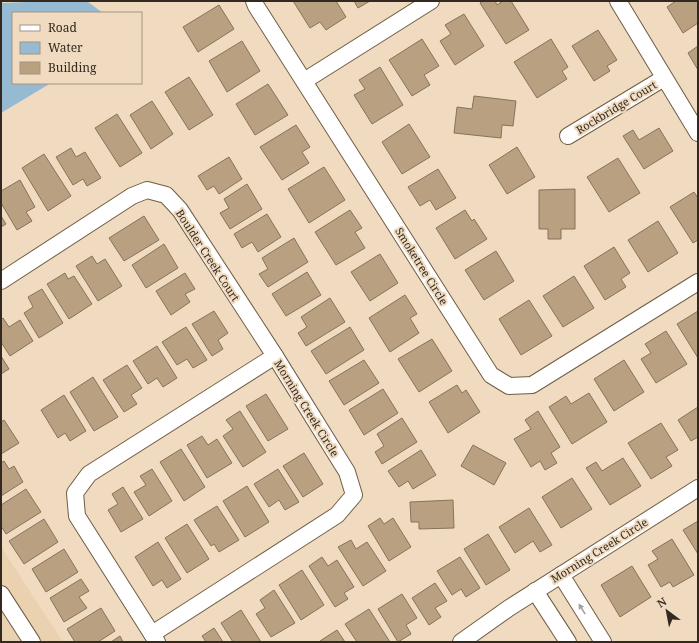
<svg xmlns="http://www.w3.org/2000/svg" width="699" height="643" viewBox="0 0 699 643" font-family="'Noto Serif',serif">
  <style>
    .built { fill: #ead1af }
    .water { fill: #96bad1 }
    .building { fill: #b8a081; stroke: #86735a }
    .lines { fill: none; stroke-linecap: round; stroke-linejoin: round }
    .minor-casing { stroke: #6f5d45; stroke-width: 18 }
    .minor { stroke: #fff; stroke-width: 16 }
    .oneway { fill: #a39f9b }
    .labels { text-anchor: middle; dominant-baseline: central; stroke-width: 4; stroke-linejoin: round; paint-order: stroke }
    .street-label { font-size: 11px; fill: #322a20; stroke: #f0dbc0 }
  </style>
  <rect width="100%" height="100%" fill="#f0dbc0"/>
  <path class="built" d="M1,547L63,642H1Z"/>
  <path class="water" d="M28,2H88L103,13H13V83H51L1,113V3Z"/>
  <g class="building">
    <path d="M293,1H336L346,17L326,30L320,22L310,28Z"/>
    <path d="M354,1H370L358,8Z"/>
    <path d="M483,1H495L497,5L503,1H511L529,30L506,44L480,3Z"/>
    <path d="M676,1H698V23L683,33L667,7Z"/>
    <path d="M219,5L234,29L198,52L183,27Z"/>
    <path d="M464,14L484,46L455,65L440,41L451,34L445,25Z"/>
    <path d="M598,30L617,60L607,66L610,71L594,81L572,46Z"/>
    <path d="M422,39L439,66L424,75L430,85L412,96L389,60Z"/>
    <path d="M551,39L568,67L562,71L567,79L537,98L514,62Z"/>
    <path d="M242,41L260,71L227,92L209,61Z"/>
    <path d="M698,46V70L688,53Z"/>
    <path d="M380,67L403,105L372,124L354,95L365,89L359,80Z"/>
    <path d="M189,77L213,115L189,130L165,92Z"/>
    <path d="M268,84L288,115L255,135L236,104Z"/>
    <path d="M474,96L516,101L513,126L502,125L501,138L454,133L457,107L472,109Z"/>
    <path d="M152,101L173,134L151,149L130,115Z"/>
    <path d="M117,114L142,153L120,167L95,128Z"/>
    <path d="M409,124L430,157L402,174L382,142Z"/>
    <path d="M296,125L310,147L302,152L309,163L282,180L260,147Z"/>
    <path d="M659,128L673,151L644,169L623,136L633,130L639,140Z"/>
    <path d="M517,147L535,177L507,194L489,165Z"/>
    <path d="M71,148L76,157L85,152L101,178L87,186L83,179L73,185L56,157Z"/>
    <path d="M44,154L71,196L48,211L22,168Z"/>
    <path d="M229,157L242,179L219,194L214,186L207,190L198,176Z"/>
    <path d="M618,158L640,193L609,212L587,177Z"/>
    <path d="M324,167L345,200L309,223L288,189Z"/>
    <path d="M438,169L456,198L436,210L430,200L420,206L408,187Z"/>
    <path d="M20,180L35,207L26,212L32,221L17,230L1,203V191Z"/>
    <path d="M247,184L262,209L230,229L220,213L229,208L224,199Z"/>
    <path d="M575,189V229H561V239H548V229H539V190Z"/>
    <path d="M694,192L698,198V240L693,243L670,207Z"/>
    <path d="M350,210L362,228L355,232L365,248L336,265L315,232Z"/>
    <path d="M465,210L472,221L474,219L487,239L455,259L436,228Z"/>
    <path d="M267,214L281,237L258,252L252,242L242,248L234,234Z"/>
    <path d="M1,216L6,224L1,227Z"/>
    <path d="M144,216L159,240L124,261L109,238Z"/>
    <path d="M658,221L678,253L648,272L628,240Z"/>
    <path d="M294,238L308,262L268,287L259,274L268,269L262,258Z"/>
    <path d="M164,244L178,268L146,288L132,265Z"/>
    <path d="M614,247L630,273L621,279L626,287L605,300L584,266Z"/>
    <path d="M496,251L514,281L484,300L465,270Z"/>
    <path d="M380,254L398,283L370,301L351,272Z"/>
    <path d="M92,256L97,264L105,259L122,286L98,301L76,266Z"/>
    <path d="M307,272L321,295L286,316L272,294Z"/>
    <path d="M65,273L68,279L74,276L92,304L69,319L47,284Z"/>
    <path d="M185,273L195,289L185,294L190,302L171,315L156,291Z"/>
    <path d="M574,276L594,308L563,327L543,296Z"/>
    <path d="M42,289L63,323L39,338L24,313L33,307L28,297Z"/>
    <path d="M405,295L417,314L410,318L419,333L390,352L369,318Z"/>
    <path d="M330,298L345,322L306,346L298,333L307,327L301,317Z"/>
    <path d="M529,300L552,336L521,355L499,319Z"/>
    <path d="M214,311L228,333L218,340L223,349L212,356L192,324Z"/>
    <path d="M698,311V358L677,324Z"/>
    <path d="M3,318L9,327L20,320L33,341L10,356L1,342V320Z"/>
    <path d="M186,327L207,360L193,368L187,359L177,365L162,342Z"/>
    <path d="M350,327L364,350L326,374L311,351Z"/>
    <path d="M666,331L687,364L656,383L641,359L651,353L645,344Z"/>
    <path d="M432,339L452,371L419,392L398,359Z"/>
    <path d="M157,346L177,378L163,387L157,378L148,384L133,361Z"/>
    <path d="M1,356L9,369L1,374Z"/>
    <path d="M364,360L379,383L344,405L329,381Z"/>
    <path d="M624,360L644,392L614,411L594,379Z"/>
    <path d="M127,365L142,388L131,395L137,404L124,412L103,380Z"/>
    <path d="M93,377L118,417L94,431L70,392Z"/>
    <path d="M457,385L462,393L466,390L480,412L448,433L429,402Z"/>
    <path d="M383,389L398,413L364,435L349,410Z"/>
    <path d="M589,393L607,422L572,444L549,407L566,396L571,404Z"/>
    <path d="M266,394L288,429L268,441L246,406Z"/>
    <path d="M64,395L86,431L70,441L65,433L58,438L41,410Z"/>
    <path d="M698,407V437L691,441L678,420Z"/>
    <path d="M240,411L266,452L243,467L223,436L233,429L226,420Z"/>
    <path d="M538,411L560,447L551,453L557,463L545,470L540,461L531,467L514,439L531,429L525,420Z"/>
    <path d="M402,418L417,442L382,464L375,452L384,446L377,434Z"/>
    <path d="M4,420L19,443L1,454V422Z"/>
    <path d="M661,423L678,450L666,457L672,466L651,479L628,443Z"/>
    <path d="M202,436L208,445L217,439L232,463L207,478L187,445Z"/>
    <path d="M473,445L506,463L494,485L461,466Z"/>
    <path d="M181,449L205,487L184,501L160,462Z"/>
    <path d="M421,450L436,475L413,489L408,481L399,487L388,471Z"/>
    <path d="M304,453L323,484L303,497L283,466Z"/>
    <path d="M623,458L641,486L610,505L586,468L596,462L602,471Z"/>
    <path d="M4,461L9,469L14,466L23,482L1,496V463Z"/>
    <path d="M152,469L172,501L149,516L134,492L146,485L140,476Z"/>
    <path d="M278,469L299,502L285,510L279,500L269,507L254,484Z"/>
    <path d="M572,478L592,509L561,528L542,497Z"/>
    <path d="M247,486L269,522L245,537L223,501Z"/>
    <path d="M123,487L143,519L121,532L108,510L118,504L112,494Z"/>
    <path d="M26,489L41,512L6,534L1,526V505Z"/>
    <path d="M453,500L454,528L419,529V522H411L410,502Z"/>
    <path d="M217,506L239,540L219,552L214,544L211,546L194,520Z"/>
    <path d="M529,508L552,545L540,552L533,541L515,553L499,527Z"/>
    <path d="M380,518L384,524L393,518L411,547L389,561L368,526Z"/>
    <path d="M44,519L58,542L24,564L9,541Z"/>
    <path d="M698,521V554L683,530Z"/>
    <path d="M187,524L209,559L187,573L165,538Z"/>
    <path d="M488,534L510,570L486,585L464,549Z"/>
    <path d="M672,539L694,575L673,587L670,582L661,587L648,565L658,559L652,551Z"/>
    <path d="M351,540L356,549L367,542L386,571L363,586L338,547Z"/>
    <path d="M158,542L181,579L167,588L162,580L153,586L135,557Z"/>
    <path d="M64,549L78,572L46,592L32,569Z"/>
    <path d="M322,557L328,566L337,560L354,587L344,593L348,599L335,607L309,566Z"/>
    <path d="M460,557L480,588L466,597L461,589L452,595L437,571Z"/>
    <path d="M632,566L651,597L620,617L601,585Z"/>
    <path d="M302,570L324,605L301,620L279,585Z"/>
    <path d="M81,579L89,591L79,597L87,608L64,622L50,598Z"/>
    <path d="M435,583L447,601L435,608L441,617L429,625L412,598Z"/>
    <path d="M274,590L295,623L271,637L256,614L265,608L260,600Z"/>
    <path d="M402,594L417,618L406,625L411,634L398,642L378,609Z"/>
    <path d="M101,608L115,631L98,642H75L67,629Z"/>
    <path d="M369,609L390,642H357L345,624Z"/>
    <path d="M241,610L261,642H233L221,623Z"/>
    <path d="M214,628L223,642H206L202,636Z"/>
    <path d="M337,630L345,642H320V641Z"/>
    <path d="M120,636L123,642H111Z"/>
  </g>
  <g class="lines">
    <defs>
      <g id="minor">
        <path d="M254,1L256,6L491,375L509,386L532,385L698,282"/>
        <path d="M618,1L698,133"/>
        <path d="M304,81L431,1"/>
        <path d="M568,136L664,78"/>
        <path d="M1,281L132,196L147,190L166,195L180,210L275,356L347,472L354,495L337,515L152,634"/>
        <path d="M561,575L603,642"/>
        <path d="M535,591L568,642"/>
        <path d="M1,594L32,642"/>
        <path d="M157,642L77,516L75,493L89,474L275,356"/>
        <path d="M461,642L509,608L698,488"/>
      </g>
    </defs>
    <use href="#minor" class="minor-casing"/>
    <use href="#minor" class="minor"/>
  </g>
  <defs><path id="oneway-solid" d="M-6-.8H1V-3.2L6.5 0L1 3.2V.8H-6Z"/></defs>
  <use class="oneway" href="#oneway-solid" transform="translate(582 609) rotate(-122)"/>
  <g class="labels">
    <g class="street-label">
      <text transform="translate(616 107) rotate(-31)">Rockbridge Court</text>
      <text transform="translate(208 255) rotate(57)">Boulder Creek Court</text>
      <text transform="translate(422 266) rotate(58)">Smoketree Circle</text>
      <text transform="translate(307 408) rotate(58)">Morning Creek Circle</text>
      <text transform="translate(599 550) rotate(-32)">Morning Creek Circle</text>
    </g>
  </g>
  <rect width="699" height="643" fill="none" stroke="#322a20" stroke-width="4"/>
  <rect x="12" y="12" width="130" height="72" fill="#f0dbc0" stroke="#a49480"/>
  <rect x="20" y="25" width="20" height="6" fill="#ffffff" stroke="#a49480"/>
  <text x="48" y="32" font-size="12" fill="#322a20">Road</text>
  <rect x="20" y="42" width="20" height="12" fill="#96bad1" stroke="#a49480"/>
  <text x="48" y="52" font-size="12" fill="#322a20">Water</text>
  <rect x="20" y="62" width="20" height="12" fill="#b8a081" stroke="#a49480"/>
  <text x="48" y="72" font-size="12" fill="#322a20">Building</text>
  <g transform="translate(667 611) rotate(328)" stroke="#f0dbc0" stroke-width="3" paint-order="stroke">
  <path d="M0-3L7 15L0 10L-7 15Z" fill="#322a20"/>
  <text y="-6" font-size="11" font-weight="bold" text-anchor="middle" fill="#322a20">N</text>
  </g>
</svg>
